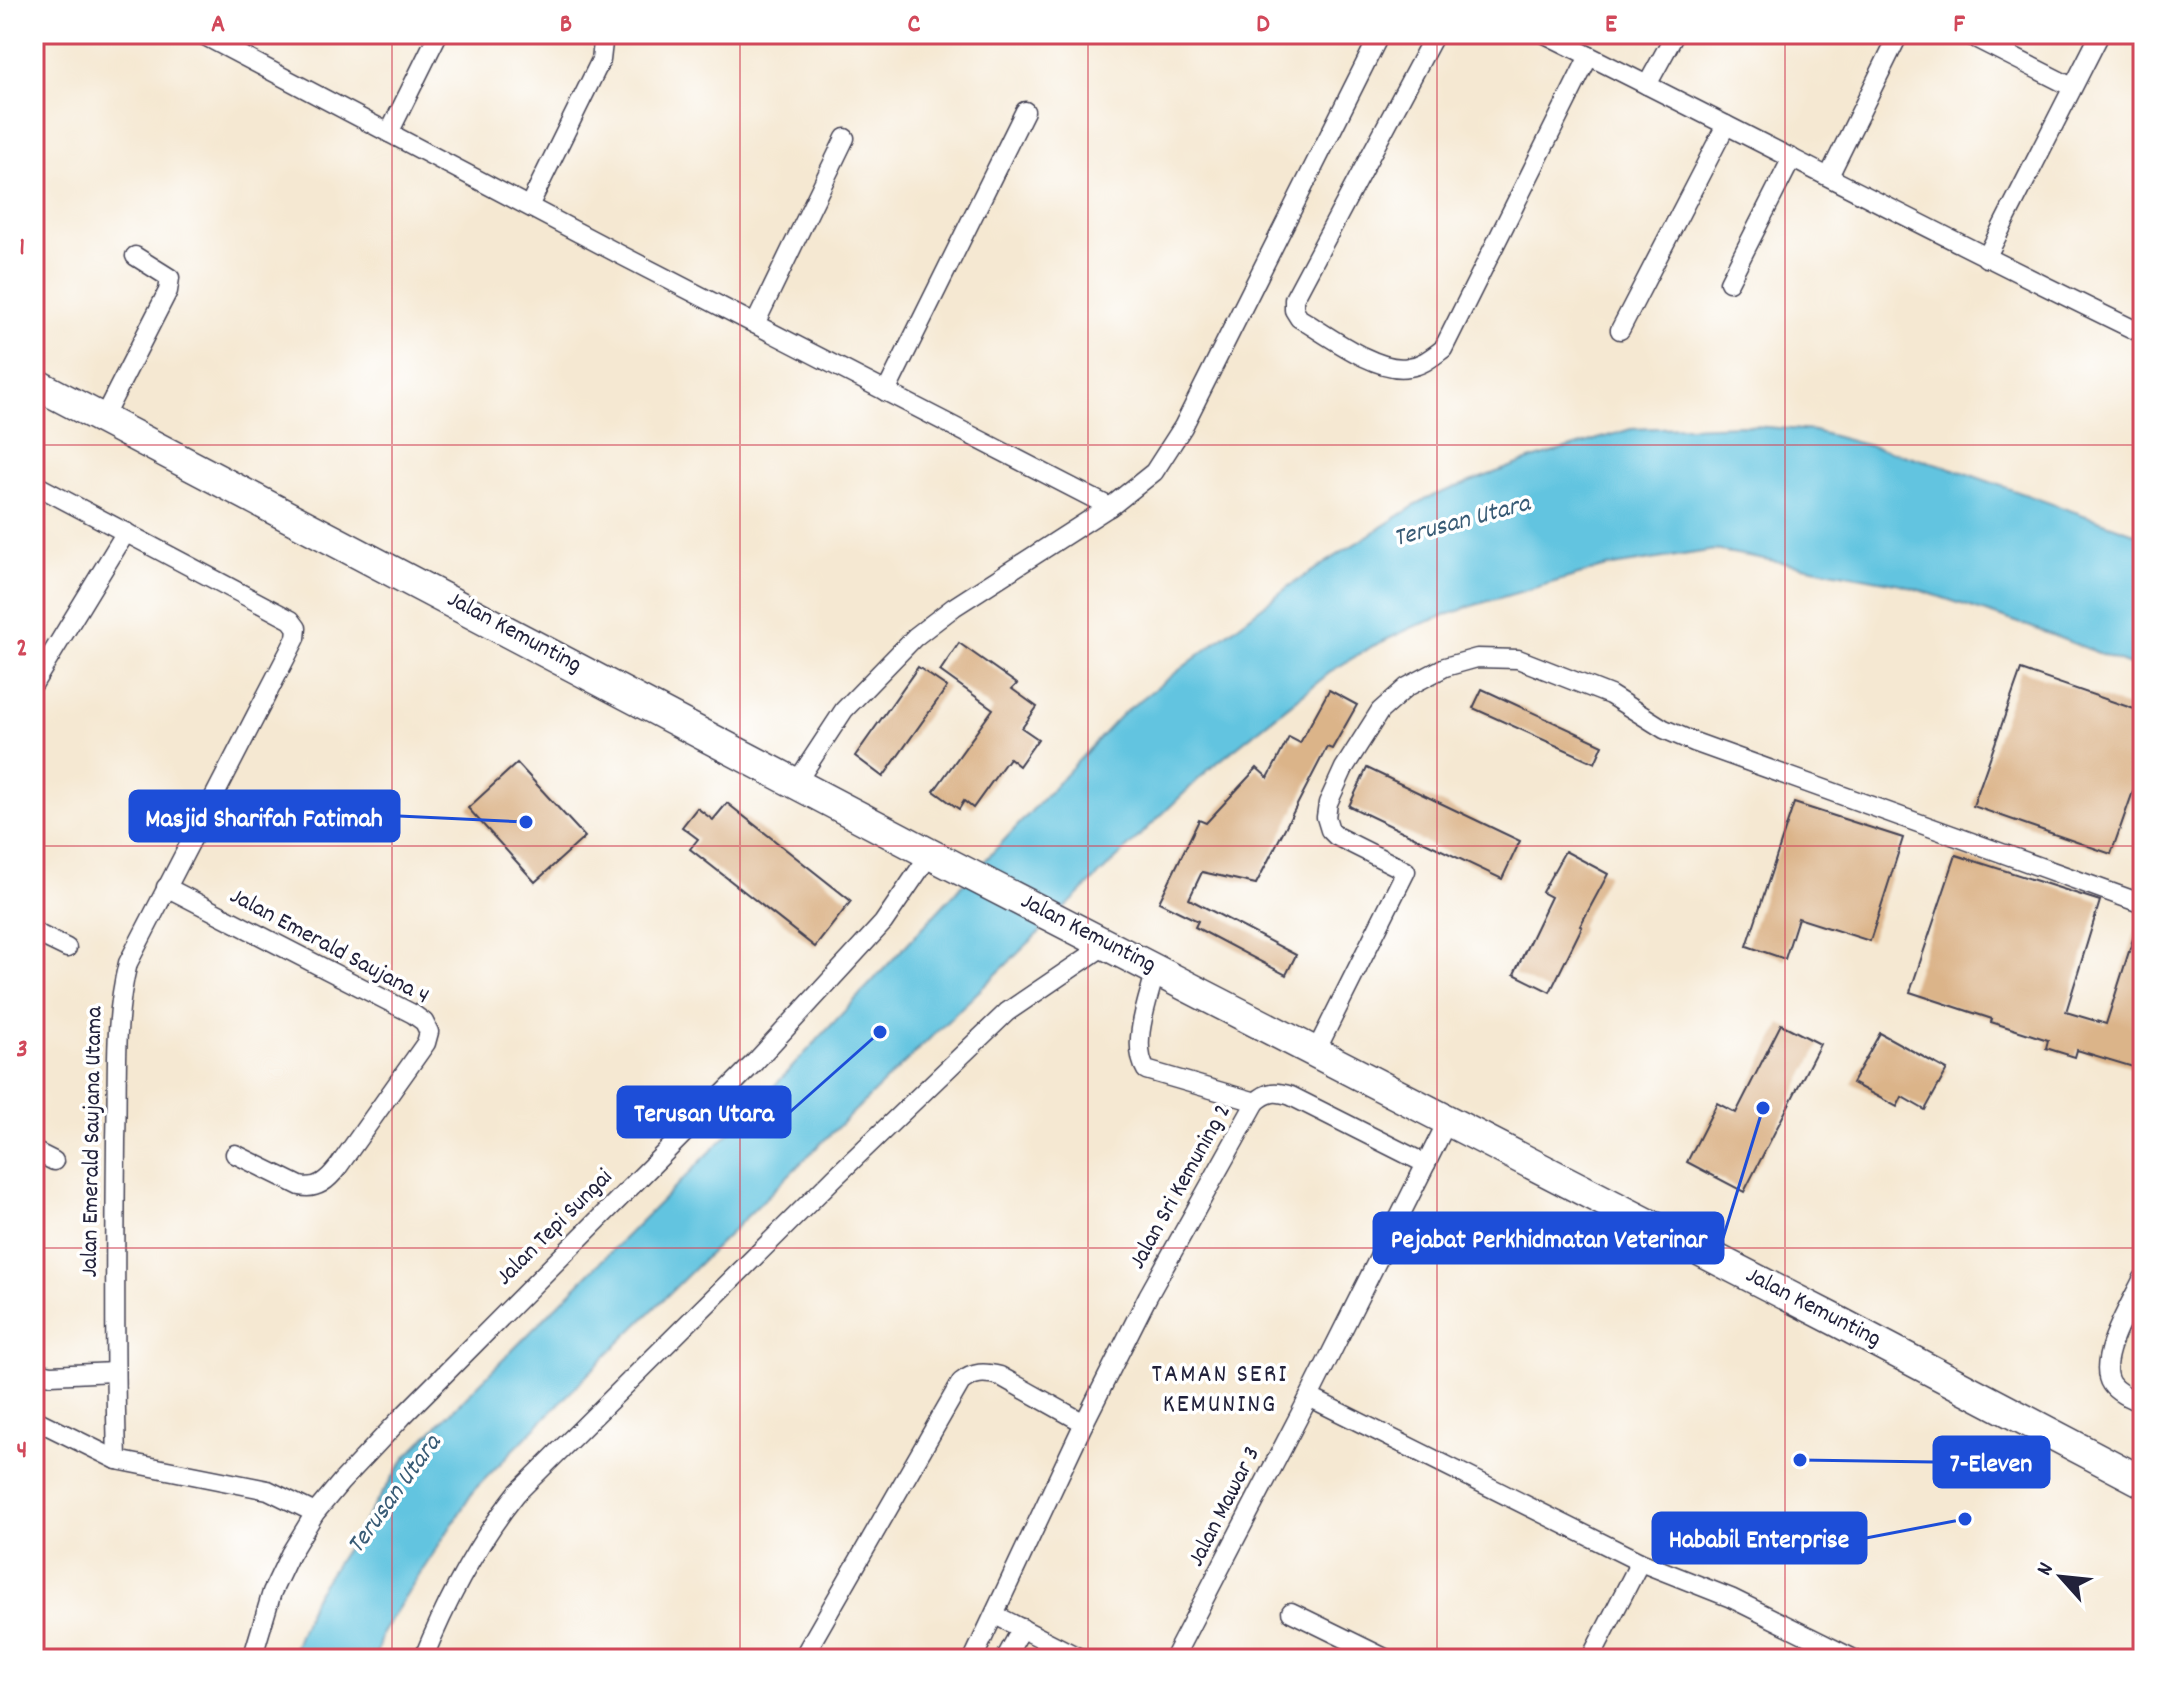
<svg xmlns="http://www.w3.org/2000/svg" width="2177" height="1693" viewBox="0 0 2177 1693" font-family="Dekko,sans-serif">
  <style>
    .water { fill: #62c4e0; stroke: #42738e; stroke-width: 2 }
    .building { fill: #dbb489 }
    .lines { fill: none; stroke-linecap: round; stroke-linejoin: round }
    .street-casing { stroke: #424052; stroke-width: 21 }
    .primary-casing { stroke: #424052; stroke-width: 33 }
    .street { stroke: #fff; stroke-width: 18 }
    .primary { stroke: #fff; stroke-width: 30 }
    .grid { fill: none; stroke: #d1495b; stroke-width: 2; stroke-opacity: 0.55 }
    .labels { text-anchor: middle; dominant-baseline: central; stroke-width: 7; stroke-linejoin: round; paint-order: stroke }
    .street-label { font-size: 24px; fill: #22223b; stroke: #fff }
    .water-label { font-size: 26px; font-style: italic; fill: #385b75; stroke: #fff }
    .neighbourhood-label { font-size: 26px; letter-spacing: 2px; fill: #22223b; stroke: #fff }
    .leader { fill: none; stroke: #1d4ed8; stroke-width: 3 }
    .callout-dot { fill: #1d4ed8; stroke: #fff; stroke-width: 3 }
    .callout { fill: #1d4ed8; stroke: #1d4ed8; stroke-width: 3 }
    .callout-label { font-size: 26px; text-anchor: middle; font-weight: bold; fill: #fff }
    .neatline { fill: none; stroke: #d1495b; stroke-width: 3 }
    .grid-label { font-size: 26px; text-anchor: middle; font-weight: bold; fill: #d1495b }
  </style>
  <rect width="100%" height="100%" fill="#fff"/>
  <filter id="ink" filterUnits="userSpaceOnUse"><feTurbulence type="fractalNoise" baseFrequency=".0125" numOctaves="2"/><feDisplacementMap in="SourceGraphic" scale="16" xChannelSelector="R" yChannelSelector="G"/><feConvolveMatrix kernelMatrix="1 2 1 2 8 2 1 2 1" color-interpolation-filters="sRGB"/></filter>
  <filter id="wash" filterUnits="userSpaceOnUse"><feTurbulence type="fractalNoise" baseFrequency=".006" numOctaves="4" result="noise"/><feDisplacementMap in="SourceGraphic" scale="32" xChannelSelector="R" yChannelSelector="G"/><feGaussianBlur stdDeviation="1.8" result="paint"/><feColorMatrix in="noise" values="0 0 0 0 0 0 0 0 0 0 0 0 0 0 0 0 0 1.4 0 .05"/><feComposite in="paint" operator="in"/></filter>
  <g filter="url(#wash)">
    <rect width="100%" height="100%" fill="#f5e8d2"/>
    <path class="water" d="M1742,425L1814,431L1945,466L2143,536V670L2028,626L1901,584L1715,550L1606,567L1475,605L1413,627L1373,646L1333,670L1207,771L813,1151L606,1356L475,1489L382,1633L375,1659H290L313,1599L406,1457L753,1109L1122,714L1289,586L1427,498L1529,460L1631,429Z"/>
    <g id="blocks">
      <g class="building">
        <path d="M959,643L1017,684L1012,689L1037,707L1022,728L1038,739L1019,766L1009,758L973,808L964,801L959,809L934,791L993,709L940,671Z"/>
        <path d="M918,667L947,687L883,777L855,756Z"/>
        <path d="M2021,670L2143,712V763L2111,854L1973,806Z"/>
        <path d="M1482,689L1603,745L1595,763L1473,708Z"/>
        <path d="M1329,690L1357,705L1332,749L1327,747L1256,884L1202,872L1189,899L1296,955L1286,975L1195,927L1198,921L1159,902L1199,820L1206,823L1257,768L1268,778L1289,737L1300,743Z"/>
        <path d="M517,763L585,837L535,882L468,808Z"/>
        <path d="M1367,768L1520,841L1502,879L1349,806Z"/>
        <path d="M727,803L851,901L815,947L690,849L698,839L682,827L697,808L713,820Z"/>
        <path d="M1794,803L1903,838L1870,941L1798,918L1785,959L1747,946Z"/>
        <path d="M1565,851L1608,874L1580,926L1582,927L1550,992L1514,974L1551,897L1542,892Z"/>
        <path d="M1956,855L2100,901L2066,1012L2106,1024L2139,920L2143,921V1070L2077,1050L2075,1057L2046,1048L2048,1040L1991,1022L1992,1019L1910,992Z"/>
        <path d="M1781,1024L1820,1044L1744,1192L1687,1162L1717,1103L1736,1113Z"/>
        <path d="M1880,1033L1947,1070L1925,1110L1902,1097L1897,1107L1852,1083Z"/>
      </g>
    </g>
  </g>
  <g filter="url(#ink)">
    <use href="#blocks" fill-opacity="0" stroke="#424052" stroke-width="2"/>
    <g class="lines">
      <defs>
        <g id="street">
          <path d="M201,34L619,254L1110,507"/>
          <path d="M1435,34L1294,299V310L1299,318C1326,334 1378,374 1409,367C1423,365 1432,357 1443,349L1589,56"/>
          <path d="M1545,34C1745,133 1942,237 2143,334"/>
          <path d="M1967,34L2072,87"/>
          <path d="M1647,85L1675,34"/>
          <path d="M389,133L438,34"/>
          <path d="M1829,176L1899,34"/>
          <path d="M529,206L601,60L604,34"/>
          <path d="M1986,258L2100,34"/>
          <path d="M1729,282L1792,158"/>
          <path d="M755,324L845,138"/>
          <path d="M1620,330L1726,125"/>
          <path d="M886,392L1025,111"/>
          <path d="M103,418L168,291L170,278L135,256"/>
          <path d="M34,484L291,620L297,628L296,638L128,963C113,1022 118,1081 116,1140C115,1247 114,1353 117,1460"/>
          <path d="M34,683L126,532"/>
          <path d="M796,783L844,710L915,637L954,607L1114,504L1154,472L1183,427L1380,34"/>
          <path d="M166,887L413,1014L424,1022L429,1032L426,1043L338,1167C328,1180 317,1190 300,1186L235,1154"/>
          <path d="M34,932L67,948"/>
          <path d="M1156,969C1149,998 1130,1044 1146,1070L1256,1102"/>
          <path d="M1316,1051L1406,871L1336,836L1330,830L1326,817L1328,803L1344,768L1380,711L1407,687L1445,667L1477,658L1518,659L1610,695L1664,729L1694,742L2143,904"/>
          <path d="M34,1151L54,1161"/>
          <path d="M2143,1278C2132,1302 2095,1360 2111,1384C2118,1394 2132,1399 2143,1404"/>
          <path d="M34,1371L51,1375L114,1372"/>
          <path d="M1309,1397L1640,1562L1731,1598L1854,1659"/>
          <path d="M34,1419L117,1460L268,1490L315,1513"/>
          <path d="M1291,1612L1387,1659"/>
          <path d="M995,1615L1082,1659"/>
          <path d="M252,1659L272,1592L290,1554L315,1513L341,1482L402,1417L755,1062L883,923L930,854"/>
          <path d="M423,1659C447,1600 477,1543 517,1493L835,1177L1007,1012L1107,944"/>
          <path d="M802,1659L961,1382C974,1372 984,1372 1000,1376L1084,1423"/>
          <path d="M973,1659L1084,1423L1148,1296L1256,1102C1268,1091 1276,1091 1291,1096L1426,1164"/>
          <path d="M1005,1659L1022,1628"/>
          <path d="M1173,1659L1309,1397L1448,1120"/>
          <path d="M1590,1659L1640,1562"/>
        </g>
        <path id="primary" d="M34,383L930,854L1837,1321L2143,1482"/>
      </defs>
      <use href="#street" class="street-casing"/>
      <use href="#primary" class="primary-casing"/>
      <use href="#street" class="street"/>
      <use href="#primary" class="primary"/>
    </g>
  </g>
  <path class="grid" d="M392,34V1659M740,34V1659M1088,34V1659M1437,34V1659M1785,34V1659M34,445H2143M34,846H2143M34,1248H2143"/>
  <g class="labels">
    <g class="street-label">
      <text transform="translate(514 633) rotate(28)">Jalan Kemunting</text>
      <text transform="translate(1088 934) rotate(27)">Jalan Kemunting</text>
      <text transform="translate(329 947) rotate(28)">Jalan Emerald Saujana 4</text>
      <text transform="translate(93 1142) rotate(-89)">Jalan Emerald Saujana Utama</text>
      <text transform="translate(1181 1187) rotate(-61)">Jalan Sri Kemuning 2</text>
      <text transform="translate(555 1228) rotate(-45)">Jalan Tepi Sungai</text>
      <text transform="translate(1813 1308) rotate(27)">Jalan Kemunting</text>
      <text transform="translate(1225 1507) rotate(-63)">Jalan Mawar 3</text>
    </g>
    <g class="water-label">
      <text transform="translate(1462 522) rotate(-15)">Terusan Utara</text>
      <text transform="translate(395 1495) rotate(-54)">Terusan Utara</text>
    </g>
    <g class="neighbourhood-label">
      <text x="1220" y="1375">TAMAN SERI<tspan x="1220" dy="30">KEMUNING</tspan></text>
    </g>
  </g>
  <path class="leader" d="M526 822L399 816M880 1032L790 1112M1763 1108L1723 1238M1800 1460L1934 1462M1965 1519L1866 1538"/>
  <g class="callout-dot">
    <circle cx="526" cy="822" r="8"/>
    <circle cx="880" cy="1032" r="8"/>
    <circle cx="1763" cy="1108" r="8"/>
    <circle cx="1800" cy="1460" r="8"/>
    <circle cx="1965" cy="1519" r="8"/>
  </g>
  <g class="callout">
    <rect x="130" y="791" width="269" height="50" rx="8"/>
    <rect x="618" y="1087" width="172" height="50" rx="8"/>
    <rect x="1374" y="1213" width="349" height="50" rx="8"/>
    <rect x="1934" y="1437" width="115" height="50" rx="8"/>
    <rect x="1653" y="1513" width="213" height="50" rx="8"/>
  </g>
  <g class="callout-label">
    <text x="264" y="826">Masjid Sharifah Fatimah</text>
    <text x="704" y="1121">Terusan Utara</text>
    <text x="1549" y="1247">Pejabat Perkhidmatan Veterinar</text>
    <text x="1991" y="1471">7-Eleven</text>
    <text x="1759" y="1547">Hababil Enterprise</text>
  </g>
  <rect width="2177" height="1693" fill="none" stroke="#fff" stroke-width="88"/>
  <g transform="translate(2061 1577) rotate(297)" stroke="#ffffff" stroke-width="6" paint-order="stroke">
  <path d="M0-6L14 30L0 20L-14 30Z" fill="#22223b"/>
  <text y="-12" font-size="22" font-weight="bold" text-anchor="middle" fill="#22223b">N</text>
  </g>
  <rect x="44" y="44" width="2089" height="1605" class="neatline"/>
  <g class="grid-label">
    <text x="218" y="31">A</text>
    <text x="566" y="31">B</text>
    <text x="914" y="31">C</text>
    <text x="1263" y="31">D</text>
    <text x="1611" y="31">E</text>
    <text x="1959" y="31">F</text>
    <text x="22" y="254">1</text>
    <text x="22" y="655">2</text>
    <text x="22" y="1056">3</text>
    <text x="22" y="1457">4</text>
  </g>
</svg>
